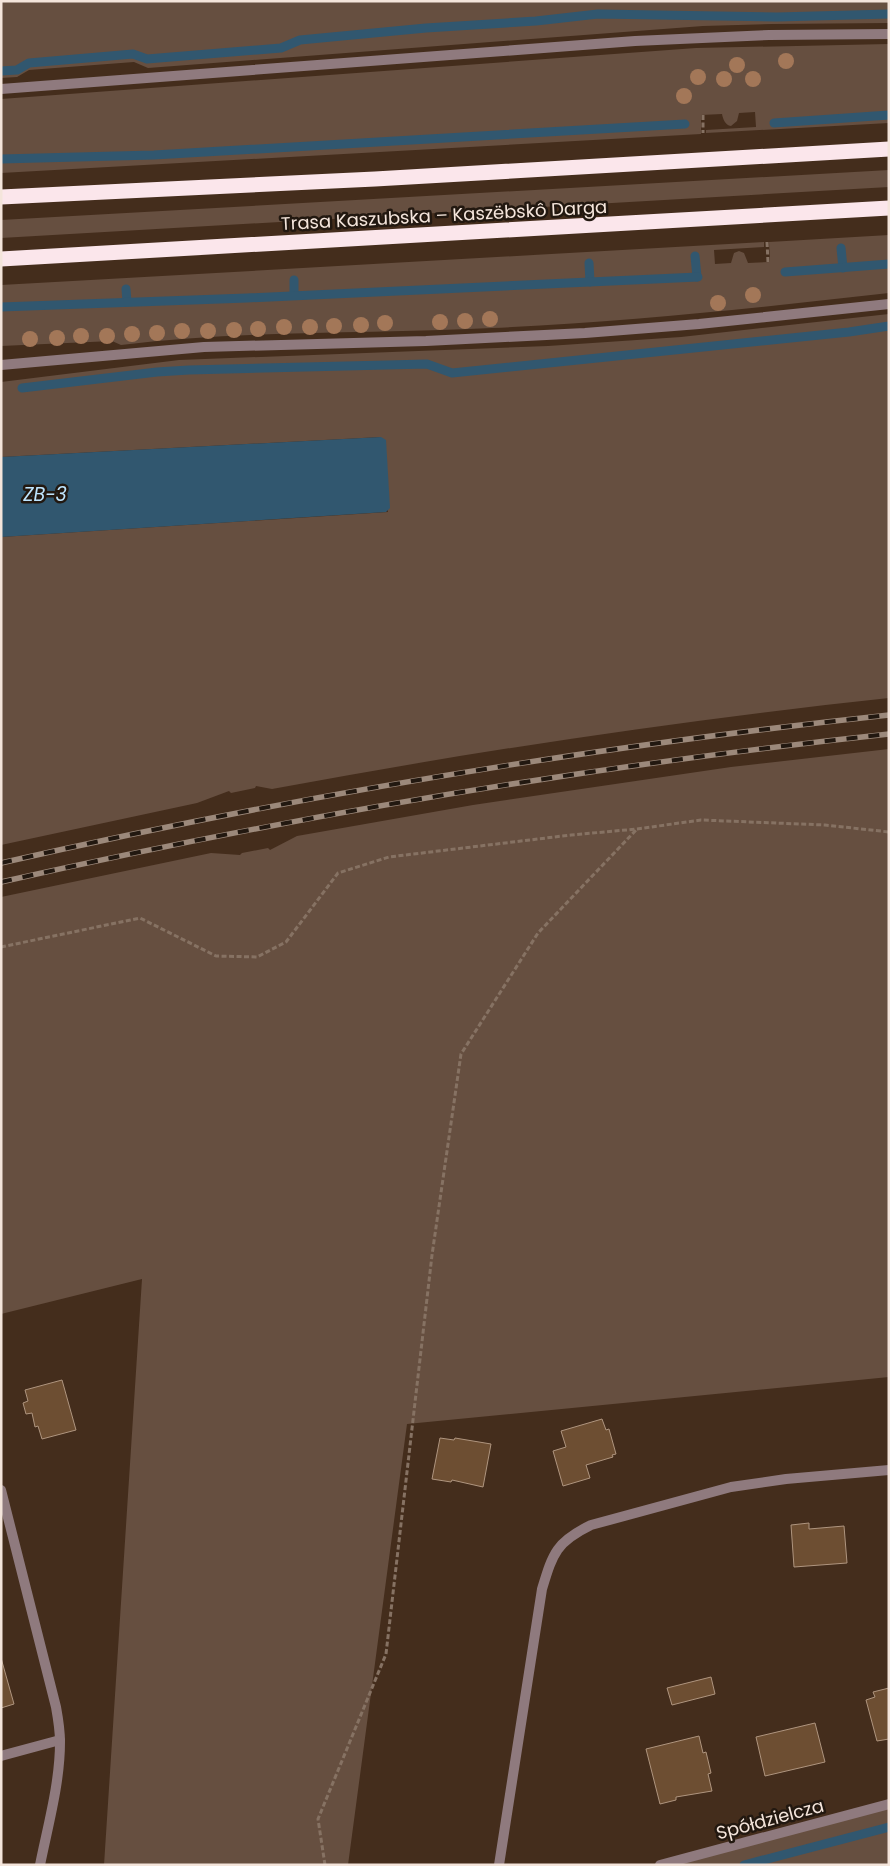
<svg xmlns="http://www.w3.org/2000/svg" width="890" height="1866" viewBox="0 0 890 1866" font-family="Poppins,sans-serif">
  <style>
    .green { fill: #664f40 }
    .water { fill: #31576f }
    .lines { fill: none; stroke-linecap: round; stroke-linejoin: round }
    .stream { stroke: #31576f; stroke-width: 9 }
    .building { fill: #6d4e32; stroke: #af957f }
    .path { stroke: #867263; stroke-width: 3; stroke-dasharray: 5 2.5; stroke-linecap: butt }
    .service { stroke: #8f7a7e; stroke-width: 10 }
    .minor { stroke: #8f7a7e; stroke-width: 10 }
    .motorway { stroke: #fbe6eb; stroke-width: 15 }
    .rail-casing { stroke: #9c897b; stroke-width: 5.5 }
    .rail { stroke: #221810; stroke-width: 4; stroke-dasharray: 11; stroke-linecap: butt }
    .tree { fill: #a37758 }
    .labels { text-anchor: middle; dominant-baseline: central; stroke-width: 5; stroke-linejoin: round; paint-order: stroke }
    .street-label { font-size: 18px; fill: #f4e5db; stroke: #221810 }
    .water-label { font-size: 19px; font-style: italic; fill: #bee5fe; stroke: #221810 }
  </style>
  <rect width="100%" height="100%" fill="#442d1c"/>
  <g class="green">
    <path d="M1,1H889V23L772,24L703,26L148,68L134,62L29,70L17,77L1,78Z"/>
    <path d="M889,44V123L706,133V130L756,127L755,112L739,113L737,121L731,126C725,125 723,119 722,114L701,115V134L1,173V99L696,48Z"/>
    <path d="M889,170V187L1,238V220Z"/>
    <path d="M889,235V293C757,308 625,322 492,328C368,334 244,330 121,345L112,341L1,346V285L764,242V247L714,250L715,264L731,263L734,253L739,251L744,253L748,263L770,262L769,242Z"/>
    <path d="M889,314V698C682,720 476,751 272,789L256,786L255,788L231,793L229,791L197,803L1,845V537L388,512L381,437L1,457V382L179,360L548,346L681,337Z"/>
    <path d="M889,749V1377L407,1424L348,1865H104L142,1279L1,1314V897L211,853L240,855L242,853L268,848L270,850L297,836L473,805L731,767Z"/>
    <path d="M889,1805V1865H669Z"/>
  </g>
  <path class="water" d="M381,437L386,440L390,508L386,512L1,537V457Z"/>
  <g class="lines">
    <g class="stream">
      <path d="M1,71L17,70L29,63L133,54L147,59L281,48L300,40L426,28L536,21L598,14L777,17L889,14"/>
      <path d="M774,123L889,115"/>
      <path d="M1,159L154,155L685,124"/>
      <path d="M841,248L843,268"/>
      <path d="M695,256L697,277"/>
      <path d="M589,263L590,282"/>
      <path d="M785,272L889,264"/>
      <path d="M294,280V292"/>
      <path d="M126,289L127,302"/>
      <path d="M1,307L247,298L698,277"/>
      <path d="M22,388L157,372L189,370L427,364L452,373L849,332L889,326"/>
      <path d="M744,1865L889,1827"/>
    </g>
  </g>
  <g class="building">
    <path d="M62,1380L76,1430L42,1439L38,1426L35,1427L32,1413L26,1414L23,1403L28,1401L25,1390Z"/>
    <path d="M602,1419L606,1430L609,1429L616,1454L612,1455L613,1457L586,1465L590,1478L563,1486L553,1451L566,1447L561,1431Z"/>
    <path d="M440,1438L454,1440L455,1438L491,1444L483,1487L452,1480L451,1482L432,1479Z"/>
    <path d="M809,1523V1529L844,1526L847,1563L794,1567L791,1525Z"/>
    <path d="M1,1658L14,1704L1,1708Z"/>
    <path d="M711,1677L715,1694L672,1705L667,1688Z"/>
    <path d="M889,1688V1739L877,1741L866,1700L875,1697L873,1692Z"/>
    <path d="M815,1723L825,1762L765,1776L756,1737Z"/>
    <path d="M699,1736L703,1753L706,1752L711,1773L708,1774L712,1791L676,1797V1800L660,1804L646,1749Z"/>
  </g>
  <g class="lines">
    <g class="path">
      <path d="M703,115V133"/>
      <path d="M767,242L768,262"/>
      <path d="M1,947L140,918L216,956L257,957L286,942L338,873L389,857L571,835L637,829L701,820L825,825L889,832"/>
      <path d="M325,1865L318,1819L386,1654L432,1255L461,1054L538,933L637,829"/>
    </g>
    <path class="service" d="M499,1865L542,1589C553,1553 556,1542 591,1525L731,1487L786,1479L889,1470"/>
    <g class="minor">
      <path d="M1,89L635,41L769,35L889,34"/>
      <path d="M1,365L204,347L426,341L585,333L699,324L889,304"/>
      <path d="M1,1490L56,1707C58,1718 60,1730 60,1742C60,1783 48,1825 40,1865"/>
      <path d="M1,1756L60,1740"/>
      <path d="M660,1865L889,1804"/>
    </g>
    <g class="motorway">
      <path d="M1,197L375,179L889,149"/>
      <path d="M1,259L889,208"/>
    </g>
    <defs>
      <g id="rail">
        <path d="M1,863C294,796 590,747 889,715"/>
        <path d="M1,882C294,816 590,766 889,734"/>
      </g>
    </defs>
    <use href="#rail" class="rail-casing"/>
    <use href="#rail" class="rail"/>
  </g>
  <g class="tree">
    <circle cx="786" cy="61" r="8"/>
    <circle cx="737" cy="65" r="8"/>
    <circle cx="698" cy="77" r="8"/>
    <circle cx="724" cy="79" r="8"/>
    <circle cx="753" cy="79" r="8"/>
    <circle cx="684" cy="96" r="8"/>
    <circle cx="753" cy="295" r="8"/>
    <circle cx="718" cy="303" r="8"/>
    <circle cx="490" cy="319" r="8"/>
    <circle cx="465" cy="321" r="8"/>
    <circle cx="440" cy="322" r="8"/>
    <circle cx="385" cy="323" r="8"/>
    <circle cx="361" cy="325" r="8"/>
    <circle cx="334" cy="326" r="8"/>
    <circle cx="284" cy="327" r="8"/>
    <circle cx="310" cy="327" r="8"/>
    <circle cx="258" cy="329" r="8"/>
    <circle cx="234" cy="330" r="8"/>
    <circle cx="182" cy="331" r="8"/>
    <circle cx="208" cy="331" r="8"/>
    <circle cx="157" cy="333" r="8"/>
    <circle cx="132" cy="334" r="8"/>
    <circle cx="81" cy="336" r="8"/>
    <circle cx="107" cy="336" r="8"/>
    <circle cx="57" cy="338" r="8"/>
    <circle cx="30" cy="339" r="8"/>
  </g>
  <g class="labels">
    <g class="street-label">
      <text transform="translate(444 215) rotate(-3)">Trasa Kaszubska – Kaszëbskô Darga</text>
      <text transform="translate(770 1819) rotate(-15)">Spółdzielcza</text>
    </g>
    <g class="water-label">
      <text x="45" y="494">ZB-3</text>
    </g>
  </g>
  <rect width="890" height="1866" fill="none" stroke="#f4e5db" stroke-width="5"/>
</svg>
